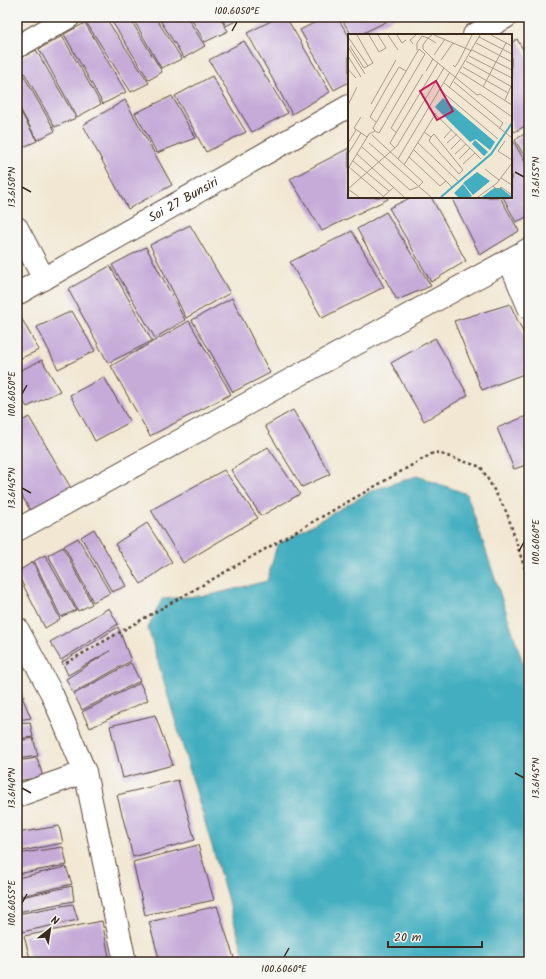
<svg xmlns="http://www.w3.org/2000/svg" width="546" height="979" viewBox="0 0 546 979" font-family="Kalam,sans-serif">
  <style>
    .water { fill: #42aec0; stroke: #3e6c6f }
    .building { fill: #c6abd9 }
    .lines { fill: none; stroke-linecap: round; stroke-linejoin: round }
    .minor-casing { stroke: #564639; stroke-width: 24 }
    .path { stroke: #564639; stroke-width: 2.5; stroke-dasharray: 3 3; stroke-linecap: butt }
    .minor { stroke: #fff; stroke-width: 22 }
    .ticks { fill: none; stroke: #3b2a1e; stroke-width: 1.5 }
    .labels { text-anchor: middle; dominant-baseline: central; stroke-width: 3; stroke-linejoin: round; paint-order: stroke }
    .street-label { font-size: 13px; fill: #3b2a1e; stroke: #f6f6f2 }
    .inset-river { fill: none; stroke: #42aec0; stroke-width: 2 }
    .inset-road { fill: none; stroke: #a99b8a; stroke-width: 1 }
    .view { fill: #c2185b; fill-opacity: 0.15; stroke: #c2185b; stroke-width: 2 }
    .inset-edge { fill: none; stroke: #3b2a1e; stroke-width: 2 }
    .neatline { fill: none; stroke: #3b2a1e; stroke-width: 1.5 }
    .ticks-label { font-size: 10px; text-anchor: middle; fill: #3b2a1e }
  </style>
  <rect width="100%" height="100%" fill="#f6f6f2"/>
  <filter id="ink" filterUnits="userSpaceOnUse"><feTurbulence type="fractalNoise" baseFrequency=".025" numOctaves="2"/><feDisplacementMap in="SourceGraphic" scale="8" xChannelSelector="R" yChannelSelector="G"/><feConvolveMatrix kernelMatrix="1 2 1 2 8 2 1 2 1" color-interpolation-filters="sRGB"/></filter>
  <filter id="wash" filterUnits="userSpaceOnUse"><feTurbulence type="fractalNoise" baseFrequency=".012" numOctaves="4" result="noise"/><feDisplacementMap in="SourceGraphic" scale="16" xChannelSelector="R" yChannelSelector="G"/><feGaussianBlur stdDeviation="0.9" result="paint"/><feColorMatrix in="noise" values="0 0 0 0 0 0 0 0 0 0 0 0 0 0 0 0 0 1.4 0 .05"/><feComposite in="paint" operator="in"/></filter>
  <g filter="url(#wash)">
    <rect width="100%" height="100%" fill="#f2e7d2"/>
    <path class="water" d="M417,476L467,494L529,681V962H246L148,628L162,599L210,595L267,581L277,545L373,490Z"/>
    <g id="blocks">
      <g class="building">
        <path d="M96,17H105L149,83L131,92L86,22Z"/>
        <path d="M109,17H129L162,72L149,80Z"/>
        <path d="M132,17H155L182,59L161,68Z"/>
        <path d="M158,17H187L205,46L184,58Z"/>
        <path d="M190,17H219L228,31L205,42Z"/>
        <path d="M221,17H243L226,26Z"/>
        <path d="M279,17H286L330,92L292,114L247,33Z"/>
        <path d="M326,17H337L349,36V82L334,90L300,30Z"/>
        <path d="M340,17H396L359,35H352Z"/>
        <path d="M85,23L126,92L103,104L64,34Z"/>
        <path d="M62,36L101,104L77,117L39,49Z"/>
        <path d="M517,39L529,60V124L514,132L511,127V43Z"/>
        <path d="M244,41L288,113L252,132L209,60Z"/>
        <path d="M36,50L76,118L55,127L17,60Z"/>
        <path d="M17,64L55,131L37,140L17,103Z"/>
        <path d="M212,76L246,132L206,152L175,96Z"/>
        <path d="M172,96L195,138L157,153L135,113Z"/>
        <path d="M125,100L172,185L128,209L83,125Z"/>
        <path d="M17,105L37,141L19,149L17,146Z"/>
        <path d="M529,131V164L515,140Z"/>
        <path d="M514,142L529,169V216L516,222L503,197H511V143Z"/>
        <path d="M349,148V197H387L388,199L322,231L290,179Z"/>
        <path d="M412,197H431L466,261L431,282L389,208Z"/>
        <path d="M451,197H500L519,231L480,255Z"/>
        <path d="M386,212L431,286L397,300L357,229Z"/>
        <path d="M190,225L230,293L186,318L150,245Z"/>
        <path d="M352,231L384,287L322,318L290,262Z"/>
        <path d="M146,247L185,320L155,338L112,265Z"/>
        <path d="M110,266L152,341L108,363L68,289Z"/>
        <path d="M232,298L270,373L233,392L192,320Z"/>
        <path d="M510,304L529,345V372L482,390L454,321Z"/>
        <path d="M72,311L95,351L58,369L37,327Z"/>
        <path d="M19,314L39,350L17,360V315Z"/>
        <path d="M189,321L231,394L150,436L111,366Z"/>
        <path d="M435,338L468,395L424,421L391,363Z"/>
        <path d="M42,360L60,391L27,407L17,392V372Z"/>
        <path d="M104,377L130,422L95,441L70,395Z"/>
        <path d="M293,410L330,474L302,487L265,426Z"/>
        <path d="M529,415V464L514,469L497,428Z"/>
        <path d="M29,417L71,488L30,510L17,487V424Z"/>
        <path d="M268,447L300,494L261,516L231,470Z"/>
        <path d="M224,470L258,518L183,563L151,510Z"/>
        <path d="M147,523L172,562L141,584L115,544Z"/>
        <path d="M94,529L126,586L112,592L81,537Z"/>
        <path d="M78,538L110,593L93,602L64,546Z"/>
        <path d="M63,547L92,604L78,611L48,555Z"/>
        <path d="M45,555L76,610L61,617L34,561Z"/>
        <path d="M33,562L60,619L45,628L17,573V572Z"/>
        <path d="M109,608L118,624L61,660L50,642Z"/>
        <path d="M118,627L131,661L73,693L66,679L110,651L68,675L62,662Z"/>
        <path d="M131,663L140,681L82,710L74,694Z"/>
        <path d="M17,679L24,697L17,699Z"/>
        <path d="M140,683L148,700L90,728L82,712Z"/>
        <path d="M23,699L31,718L17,720V700Z"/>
        <path d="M155,715L173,765L123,778L110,726Z"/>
        <path d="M30,722L33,737L17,739V723Z"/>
        <path d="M33,738L38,756L17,759V741Z"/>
        <path d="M37,758L43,777L17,781V761Z"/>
        <path d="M178,780L195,840L133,857L117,795Z"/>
        <path d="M59,826L63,843L17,852V833Z"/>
        <path d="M198,845L214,900L145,915L133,862Z"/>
        <path d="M63,847L67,865L17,874V854Z"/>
        <path d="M66,867L72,884L17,897V878Z"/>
        <path d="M72,886L74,901L17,912V898Z"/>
        <path d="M73,904L78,920L17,933V914Z"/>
        <path d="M217,906L234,958L216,962H160L149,922Z"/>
        <path d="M102,921L110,962H31L24,936Z"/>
      </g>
    </g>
  </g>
  <g filter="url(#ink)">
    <use href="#blocks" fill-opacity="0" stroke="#564639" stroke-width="1"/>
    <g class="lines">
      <defs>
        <g id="minor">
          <path d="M474,35L506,17"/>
          <path d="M17,47L69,17"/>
          <path d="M17,228L44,279"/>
          <path d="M509,260L529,308"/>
          <path id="s1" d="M17,294L349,106"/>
          <path d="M17,530L529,249"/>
          <path d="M17,628L52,694L85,772L125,962"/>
          <path d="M17,796L85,772"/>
        </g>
      </defs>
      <use href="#minor" class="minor-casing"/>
      <path class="path" d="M66,663L435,452L481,467L507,513L529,582"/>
      <use href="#minor" class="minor"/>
    </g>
  </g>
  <path class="ticks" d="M232,31L237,22M515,172L524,177M22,187L31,192M22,394L27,385M22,488L31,493M519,551L524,542M515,773L524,778M22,788L31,793M22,903L27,894M284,957L289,948"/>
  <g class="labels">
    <g class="street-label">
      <text stroke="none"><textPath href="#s1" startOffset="191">Soi 27 Bunsiri</textPath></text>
    </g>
  </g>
  <g transform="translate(348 34)">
    <rect width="164" height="164" fill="#f2e7d2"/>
    <path d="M95,64L147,108L142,116L128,105L122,108L87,73ZM127,106L140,118L136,122L124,110ZM129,138L142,147L125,161L115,149ZM115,150L124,162L122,163H110L106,159ZM146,154H153L164,163H134Z" fill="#42aec0"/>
    <path class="inset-river" d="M93,163L143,120L164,89"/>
    <path class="inset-road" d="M21,1L31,18L38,14L30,1M40,1L50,16M49,1L54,9L58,6M86,1L124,17M143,1L164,12M0,3L20,32M131,3L164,20M128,9L164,28M65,10L62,6L68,1M2,12L16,34L25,29L9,1M0,13L17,40M69,16V9L74,2L80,4L84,1M124,16L164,36M86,21L97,5M0,22L13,43M121,22L164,44M85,25L129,61L132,60L164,83M93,26L105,9M118,27L164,53M105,31L107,33L111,27L124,1M115,33L160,59M0,35L8,44M78,37L85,25L75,15V11L80,4L88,9M112,38L164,71M106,48L155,89L151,95M96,49L164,104M135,53L158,9M101,54L132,1M92,56L150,105M157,66L163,52M23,70L48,26M0,71L9,53M81,74L133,125M13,83L6,94L19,103M28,88L22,83L39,53L51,33L58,37M76,98L83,103L81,107L111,140L115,136L86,100L83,103M49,99L43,94L75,40M24,101L75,148L71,152M96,104L104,95M157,107L150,117L164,126M0,109L8,96M21,109L83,163M70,109L110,147M99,109L109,100M14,113L62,156L70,153M47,114L42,109L90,29M103,115L113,105M66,116L104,153M0,120L13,99M9,120L56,163M107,120L118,110M61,123L92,152L98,147M50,125L102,38M111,125L122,114M5,127L41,157M115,130L127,119M56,131L88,79M1,133L21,100L27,97L25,94L71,15L77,20L31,99L27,97M1,133L36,163M137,135L151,146M153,144L164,151M145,152L150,156L153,153L164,161M0,155L49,112L96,34M0,155L11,163M35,163L46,153M130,163L149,149L164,129"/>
    <path class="view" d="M88,47L105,77L89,86L72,57Z"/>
    <rect width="164" height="164" class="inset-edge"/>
  </g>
  <rect width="546" height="979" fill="none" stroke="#f6f6f2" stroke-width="44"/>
  <g transform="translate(50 929) rotate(30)" stroke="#f6f6f2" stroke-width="3" paint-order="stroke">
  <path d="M0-3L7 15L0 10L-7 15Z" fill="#3b2a1e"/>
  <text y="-6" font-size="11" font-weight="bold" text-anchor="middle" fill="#3b2a1e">N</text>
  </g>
  <path d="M388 941v6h94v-6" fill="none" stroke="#3b2a1e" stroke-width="2"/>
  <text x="394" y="941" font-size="12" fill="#3b2a1e" stroke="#f6f6f2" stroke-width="3" paint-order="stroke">20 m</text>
  <rect x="22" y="22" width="502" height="935" class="neatline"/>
  <g class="ticks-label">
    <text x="237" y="14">100.6050°E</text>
    <text transform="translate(535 177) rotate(-90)" y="4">13.6155°N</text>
    <text transform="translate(11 187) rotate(-90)" y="4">13.6150°N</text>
    <text transform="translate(11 394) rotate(-90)" y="4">100.6050°E</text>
    <text transform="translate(11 488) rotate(-90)" y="4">13.6145°N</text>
    <text transform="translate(535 542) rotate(-90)" y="4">100.6060°E</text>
    <text transform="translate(535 778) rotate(-90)" y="4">13.6145°N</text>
    <text transform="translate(11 788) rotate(-90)" y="4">13.6140°N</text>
    <text transform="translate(11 903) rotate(-90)" y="4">100.6055°E</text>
    <text x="284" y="972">100.6060°E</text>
  </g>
</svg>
